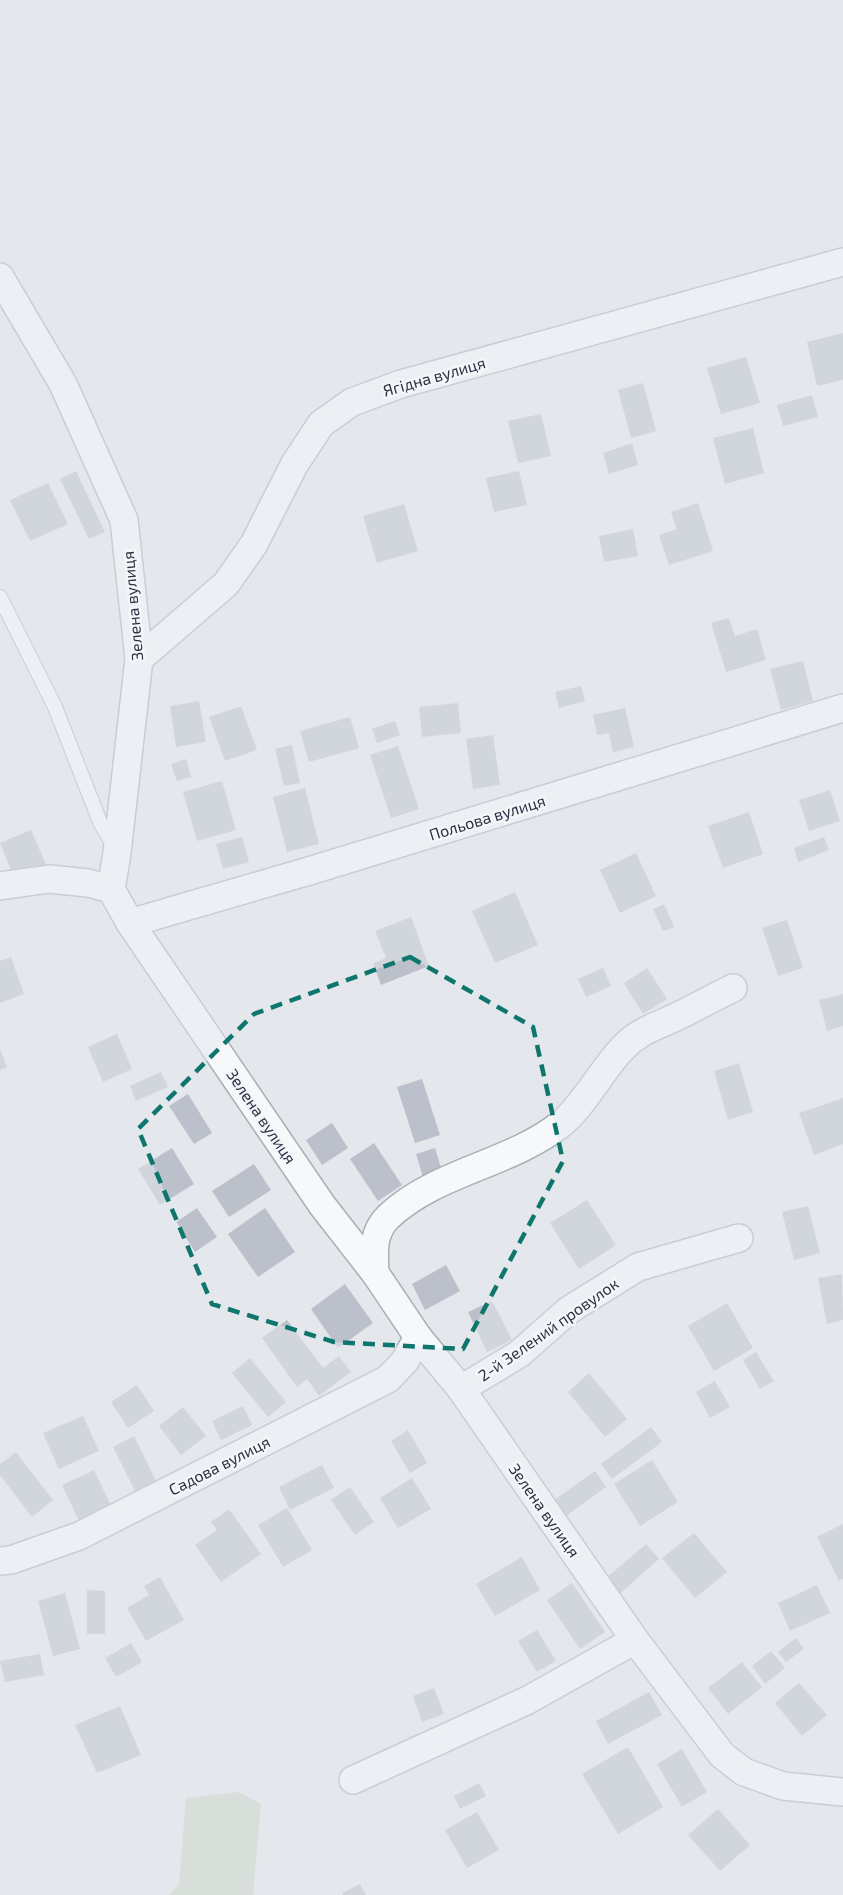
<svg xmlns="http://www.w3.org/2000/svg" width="843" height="1895" viewBox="0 0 843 1895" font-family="'Exo 2',sans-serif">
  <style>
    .green { fill: #c9d6c5 }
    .building { fill: #bbc0ca }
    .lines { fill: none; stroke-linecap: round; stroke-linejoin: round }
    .service-casing { stroke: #a9aeb7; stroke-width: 16 }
    .minor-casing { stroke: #a9aeb7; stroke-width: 30 }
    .service { stroke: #f7f8fa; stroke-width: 14 }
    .minor { stroke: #f7f8fa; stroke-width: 27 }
    .marked { fill: none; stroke: #0f766e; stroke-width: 4.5; stroke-dasharray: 12 8; stroke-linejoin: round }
    .labels { text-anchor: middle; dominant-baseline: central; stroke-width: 5; stroke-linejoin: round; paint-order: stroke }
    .street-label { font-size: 16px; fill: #2b3445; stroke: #f4f6f9 }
  </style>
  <rect width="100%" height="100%" fill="#e4e7ec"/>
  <path class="green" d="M239,1792L261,1804L253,1895H169L179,1884L186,1798Z"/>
  <g class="building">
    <path d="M843,333V380L817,386L807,342Z"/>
    <path d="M746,357L760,403L721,414L707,368Z"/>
    <path d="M643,383L656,431L631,438L618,390Z"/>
    <path d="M812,395L818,417L783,426L777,405Z"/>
    <path d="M541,414L551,456L518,463L508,421Z"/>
    <path d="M753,428L764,473L725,484L713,438Z"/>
    <path d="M632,443L638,465L609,474L603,453Z"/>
    <path d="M76,471L105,532L89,539L60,479Z"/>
    <path d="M519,471L527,505L494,512L486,478Z"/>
    <path d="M48,483L68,524L30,541L10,500Z"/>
    <path d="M698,503L713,551L669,565L659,535L677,529L671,512Z"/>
    <path d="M404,504L418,551L377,563L363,516Z"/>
    <path d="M633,529L638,556L604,562L599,536Z"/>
    <path d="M729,618L735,636L757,629L766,660L726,672L711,623Z"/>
    <path d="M803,661L813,701L781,710L770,669Z"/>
    <path d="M581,686L585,701L559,708L555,692Z"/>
    <path d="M199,701L206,742L176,747L170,706Z"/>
    <path d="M458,703L461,733L422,737L419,707Z"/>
    <path d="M241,706L257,750L225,761L209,717Z"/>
    <path d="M625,708L634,747L613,752L609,733L597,735L593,715Z"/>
    <path d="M350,717L359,748L309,762L300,731Z"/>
    <path d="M395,721L400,735L377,743L372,729Z"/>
    <path d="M493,735L500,785L473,789L466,739Z"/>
    <path d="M292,745L300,783L284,786L275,749Z"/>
    <path d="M398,746L419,809L391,818L370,755Z"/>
    <path d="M186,759L191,777L177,781L171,764Z"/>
    <path d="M222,781L236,830L197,841L183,792Z"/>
    <path d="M305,788L319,844L287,852L273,797Z"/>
    <path d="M830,790L840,821L809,831L799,800Z"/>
    <path d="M749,812L763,854L723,868L708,826Z"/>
    <path d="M31,830L47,867L15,880L0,843Z"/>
    <path d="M242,837L249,862L223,869L216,844Z"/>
    <path d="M824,837L829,850L798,862L794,848Z"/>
    <path d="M636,853L656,896L620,913L600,870Z"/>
    <path d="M515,892L538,945L495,963L472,911Z"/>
    <path d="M664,904L674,927L663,931L653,909Z"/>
    <path d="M411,917L429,966L381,985L373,963L386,958L375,931Z"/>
    <path d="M787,920L803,968L778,976L762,928Z"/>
    <path d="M11,957L24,994L0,1003V961Z"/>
    <path d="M603,968L611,986L586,997L578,979Z"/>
    <path d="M647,968L667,999L643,1014L624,983Z"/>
    <path d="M843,994V1026L827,1031L819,1000Z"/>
    <path d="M117,1034L132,1069L103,1082L88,1047Z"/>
    <path d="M0,1049L7,1067L0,1070Z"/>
    <path d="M739,1063L753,1112L728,1120L714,1071Z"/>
    <path d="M161,1072L168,1087L136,1101L130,1086Z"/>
    <path d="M422,1079L440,1135L415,1143L397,1087Z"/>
    <path d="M188,1094L212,1133L194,1144L169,1106Z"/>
    <path d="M843,1098V1144L814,1155L799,1113Z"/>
    <path d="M332,1123L348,1148L322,1165L306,1140Z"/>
    <path d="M374,1143L402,1185L378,1201L350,1159Z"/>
    <path d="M172,1148L194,1184L160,1205L138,1169Z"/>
    <path d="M435,1148L442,1171L423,1177L416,1154Z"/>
    <path d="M254,1164L271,1190L229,1217L212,1191Z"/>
    <path d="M587,1200L616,1245L579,1269L550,1223Z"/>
    <path d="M808,1206L820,1253L794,1260L782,1212Z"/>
    <path d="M197,1208L217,1237L195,1252L176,1222Z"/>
    <path d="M265,1208L295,1252L258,1277L228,1234Z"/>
    <path d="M446,1265L460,1291L425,1310L412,1284Z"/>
    <path d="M842,1274L843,1320L827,1324L818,1278Z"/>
    <path d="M345,1284L373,1323L338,1348L311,1309Z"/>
    <path d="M492,1301L512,1340L487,1352L468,1312Z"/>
    <path d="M727,1303L753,1348L714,1371L688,1326Z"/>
    <path d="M287,1320L323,1368L339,1356L351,1372L319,1396L307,1379L297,1387L262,1338Z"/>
    <path d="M756,1352L774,1381L760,1389L743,1360Z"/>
    <path d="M250,1358L286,1402L268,1417L232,1373Z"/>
    <path d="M589,1373L627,1419L605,1437L568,1392Z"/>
    <path d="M715,1381L730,1407L710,1418L696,1392Z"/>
    <path d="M137,1385L154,1411L128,1428L111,1402Z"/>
    <path d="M243,1406L252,1425L221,1440L212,1421Z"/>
    <path d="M183,1407L206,1436L181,1455L159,1426Z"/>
    <path d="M83,1416L99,1451L59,1469L43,1433Z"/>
    <path d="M651,1427L662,1442L612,1479L601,1464Z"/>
    <path d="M408,1430L427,1463L410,1473L391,1441Z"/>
    <path d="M134,1436L156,1481L135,1491L113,1447Z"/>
    <path d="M16,1452L53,1500L32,1517L0,1475V1464Z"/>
    <path d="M652,1460L678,1502L640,1526L614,1484Z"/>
    <path d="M322,1465L334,1488L290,1510L279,1487Z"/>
    <path d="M94,1470L111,1506L79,1521L62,1485Z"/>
    <path d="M595,1471L606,1487L562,1519L550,1503Z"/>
    <path d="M412,1478L431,1509L398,1528L380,1498Z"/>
    <path d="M350,1487L374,1522L355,1535L331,1500Z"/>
    <path d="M287,1508L312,1550L283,1567L258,1525Z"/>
    <path d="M229,1509L261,1554L221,1582L195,1545L217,1530L211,1522Z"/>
    <path d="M843,1524V1579L839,1581L817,1537Z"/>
    <path d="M694,1533L727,1572L695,1598L662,1558Z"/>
    <path d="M646,1544L659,1559L617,1596L604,1580Z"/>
    <path d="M522,1557L540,1590L495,1616L476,1584Z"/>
    <path d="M160,1577L184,1620L146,1641L127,1608L149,1595L144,1586Z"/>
    <path d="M572,1583L605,1632L580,1649L547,1600Z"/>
    <path d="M817,1585L830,1613L790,1631L778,1603Z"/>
    <path d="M87,1590L105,1591V1634H87Z"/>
    <path d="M65,1593L80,1649L53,1656L38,1601Z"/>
    <path d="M537,1630L556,1661L537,1672L518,1641Z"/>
    <path d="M796,1638L804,1649L786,1662L778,1652Z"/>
    <path d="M131,1643L142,1662L116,1677L105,1658Z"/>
    <path d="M771,1651L785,1668L765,1684L752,1666Z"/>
    <path d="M40,1654L44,1675L5,1682L0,1661Z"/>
    <path d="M742,1662L762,1687L728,1714L708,1688Z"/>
    <path d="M799,1683L827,1715L802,1736L775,1703Z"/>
    <path d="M434,1688L444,1714L422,1722L413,1696Z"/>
    <path d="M649,1692L662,1715L608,1744L596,1721Z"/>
    <path d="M120,1706L141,1755L97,1773L75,1725Z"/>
    <path d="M628,1747L663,1807L618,1834L582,1774Z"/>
    <path d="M682,1749L707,1792L682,1807L657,1764Z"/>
    <path d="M479,1783L486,1796L460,1809L454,1796Z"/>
    <path d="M718,1809L750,1845L720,1871L688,1835Z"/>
    <path d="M477,1812L499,1850L467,1868L445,1830Z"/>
    <path d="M360,1884L366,1895H343L342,1893Z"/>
  </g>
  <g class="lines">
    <defs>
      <path id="service" d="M0,597L55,707L100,822L115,848"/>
      <g id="minor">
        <path d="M0,277L63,384L124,520L139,659L117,853L111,889L130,923L322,1205L375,1273L418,1337L461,1389L635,1640L722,1755L744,1772L783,1786L843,1792"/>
        <path d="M139,659L226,584L254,544L294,465L321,424L352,402L401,384L843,262"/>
        <path d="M0,886L49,879L88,883L111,889"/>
        <path d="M130,923L309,871L843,708"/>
        <path d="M375,1273C374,1252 372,1233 388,1217C437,1171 509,1165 561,1124C584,1105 601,1071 622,1049C638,1031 655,1027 676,1017C695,1008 714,997 733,988"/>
        <path d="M461,1389L519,1354L569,1310L638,1267L739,1238"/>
        <path d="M0,1561L11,1560L79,1536L388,1379L405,1361L418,1337"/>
        <path d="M353,1780L528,1700L635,1640"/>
      </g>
    </defs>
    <use href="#service" class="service-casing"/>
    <use href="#minor" class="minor-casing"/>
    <use href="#service" class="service"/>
    <use href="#minor" class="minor"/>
  </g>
  <path d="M0 0H843V1895H0ZM410,957L533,1027L563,1161L463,1349L334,1342L212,1304L138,1129L254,1014Z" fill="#e4e7ec" fill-opacity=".55" fill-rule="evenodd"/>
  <path class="marked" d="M410,957L533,1027L563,1161L463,1349L334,1342L212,1304L138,1129L254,1014Z"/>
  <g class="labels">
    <g class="street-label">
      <text transform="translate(434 376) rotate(-16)">Ягідна вулиця</text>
      <text transform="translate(132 606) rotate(-95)">Зелена вулиця</text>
      <text transform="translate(487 817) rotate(-17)">Польова вулиця</text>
      <text transform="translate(262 1116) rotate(56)">Зелена вулиця</text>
      <text transform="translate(548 1329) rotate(-35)">2-й Зелений провулок</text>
      <text transform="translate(219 1465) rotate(-27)">Садова вулиця</text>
      <text transform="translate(545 1510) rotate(55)">Зелена вулиця</text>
    </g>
  </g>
</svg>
